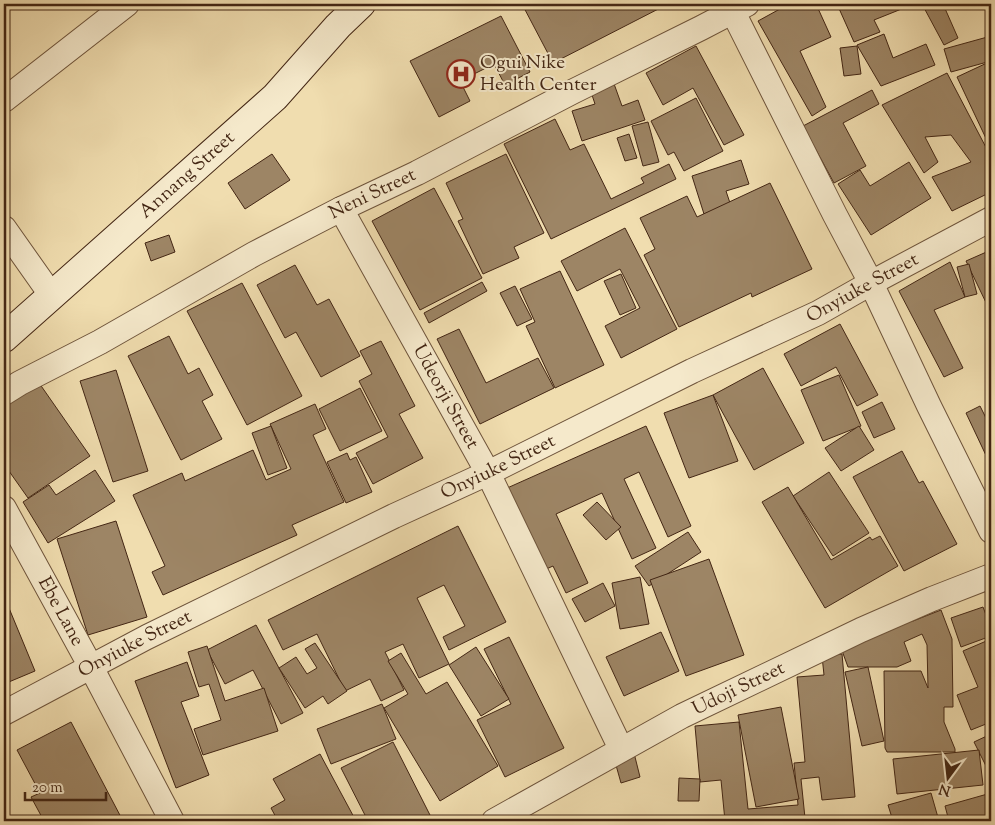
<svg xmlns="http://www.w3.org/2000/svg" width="995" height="825" viewBox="0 0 995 825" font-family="'Sorts Mill Goudy',serif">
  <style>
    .building { fill: #9d8565; stroke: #432614 }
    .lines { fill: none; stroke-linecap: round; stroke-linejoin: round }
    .minor-casing { stroke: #6e543b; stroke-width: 26 }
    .secondary-casing { stroke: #432614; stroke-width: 30 }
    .minor { stroke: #f5e9cb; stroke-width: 24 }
    .secondary { stroke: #f5e9cb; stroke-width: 28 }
    .labels { text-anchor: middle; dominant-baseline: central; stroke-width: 4; stroke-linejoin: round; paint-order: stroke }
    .poi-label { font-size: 19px; fill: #432614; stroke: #f5e9cb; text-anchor: start }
    .street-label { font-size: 19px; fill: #432614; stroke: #f5e9cb }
  </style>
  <rect width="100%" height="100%" fill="#f0ddaf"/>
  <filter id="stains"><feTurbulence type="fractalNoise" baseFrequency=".004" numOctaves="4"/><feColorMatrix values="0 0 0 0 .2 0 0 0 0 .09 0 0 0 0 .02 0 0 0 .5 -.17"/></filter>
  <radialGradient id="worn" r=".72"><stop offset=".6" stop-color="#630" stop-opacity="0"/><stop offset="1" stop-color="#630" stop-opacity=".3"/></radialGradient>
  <g class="building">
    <path d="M522,4H668L553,63Z"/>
    <path d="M789,4H816L831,37L800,51L826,107L812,116L758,21Z"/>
    <path d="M837,4H908L909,6L874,20L880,32L854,42Z"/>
    <path d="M922,4H943L958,38L944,45Z"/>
    <path d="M501,16L530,72L505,85L494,64L460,81L470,101L439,117L410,61Z"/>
    <path d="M884,34L893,58L926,44L935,65L881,86L857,45Z"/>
    <path d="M991,36V61L951,72L944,49Z"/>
    <path d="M696,46L744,135L724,145L693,88L663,105L646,73Z"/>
    <path d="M857,46L861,74L844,76L840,48Z"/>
    <path d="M989,62L991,68V149L957,77Z"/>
    <path d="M947,73L991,157V192L952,211L932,177L971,162L951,135L925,137L938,162L924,173L882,105Z"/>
    <path d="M613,81L622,106L638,100L645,120L582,141L572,111L595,104L590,89Z"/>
    <path d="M872,90L879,104L843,123L866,166L834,183L803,126Z"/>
    <path d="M696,98L723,151L684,171L674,152L668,155L651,121Z"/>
    <path d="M555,119L570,150L584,144L611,199L644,183L641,178L669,164L676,179L551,239L504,144Z"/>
    <path d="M648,122L659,162L643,166L632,126Z"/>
    <path d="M629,134L637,158L625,161L617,138Z"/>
    <path d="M272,154L290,180L245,209L228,183Z"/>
    <path d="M506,154L544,233L514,247L519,258L483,274L458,221L463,219L446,183Z"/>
    <path d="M741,160L749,184L726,191L731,206L704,214L692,176Z"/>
    <path d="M909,162L931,198L871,235L838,184L860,170L870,186Z"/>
    <path d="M770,183L812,269L752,297L751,293L679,327L644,255L655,249L640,218L687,196L697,217Z"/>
    <path d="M434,188L482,278L420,310L372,221Z"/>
    <path d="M625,228L677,329L621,358L605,326L640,308L620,269L577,291L561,261Z"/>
    <path d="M169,235L175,252L151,261L145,243Z"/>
    <path d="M991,250V313L966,261Z"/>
    <path d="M950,262L965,297L934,310L963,368L944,377L899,291Z"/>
    <path d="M969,264L977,294L965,297L957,267Z"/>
    <path d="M295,265L317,305L329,299L360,356L321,377L296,332L285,338L257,285Z"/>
    <path d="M560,271L604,365L555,388L526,326L535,322L520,289Z"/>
    <path d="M621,274L636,308L620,315L604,281Z"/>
    <path d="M482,282L487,291L429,323L424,313Z"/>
    <path d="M242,283L302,396L247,425L187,311Z"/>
    <path d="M515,286L532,319L517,326L500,293Z"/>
    <path d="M840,324L878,395L857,406L836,367L801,386L784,354Z"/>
    <path d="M459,329L486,383L538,358L554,388L480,424L437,339Z"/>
    <path d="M169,336L188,374L199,368L213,395L202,401L222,439L181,460L128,356Z"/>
    <path d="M381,341L415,406L399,414L423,458L373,484L356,453L388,437L359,381L372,374L360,351Z"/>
    <path d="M763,368L804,443L754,470L713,395Z"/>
    <path d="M116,370L148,471L113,482L80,381Z"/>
    <path d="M839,375L861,426L823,441L801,390Z"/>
    <path d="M37,380L90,456L28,498L4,464V403Z"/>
    <path d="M360,388L382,431L340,451L319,409Z"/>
    <path d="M713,395L738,461L689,478L664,413Z"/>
    <path d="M882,402L895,429L874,438L862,412Z"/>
    <path d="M315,404L326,429L313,435L344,502L292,525L297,535L163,595L152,572L165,566L133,495L182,473L185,481L253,450L266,480L291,469L270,424Z"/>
    <path d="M980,406L991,428V466L966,413Z"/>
    <path d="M271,426L287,468L268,475L252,433Z"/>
    <path d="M646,426L691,526L668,537L639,472L624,479L656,548L632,559L602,493L556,514L588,583L566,593L553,566L542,571L505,489Z"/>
    <path d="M859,426L874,450L841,471L825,448Z"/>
    <path d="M902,451L919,483L923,481L957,544L904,571L853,477Z"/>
    <path d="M347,453L350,460L356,457L372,492L346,503L327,462Z"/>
    <path d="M95,470L115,501L48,543L23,502L49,485L56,495Z"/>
    <path d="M829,472L869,533L833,556L793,496Z"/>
    <path d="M788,487L831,560L870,537L872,540L880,536L898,566L825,608L762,502Z"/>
    <path d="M597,502L621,527L606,540L583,515Z"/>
    <path d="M116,521L147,617L88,635L57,539Z"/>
    <path d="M458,526L506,622L449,650L443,637L465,626L444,585L417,598L449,664L419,678L403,644L385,652L404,690L381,701L370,679L345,691L317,634L283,650L268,620Z"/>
    <path d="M688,532L701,552L649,586L635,566Z"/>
    <path d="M709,559L744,655L686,676L650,580Z"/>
    <path d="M640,577L649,624L620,629L612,583Z"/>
    <path d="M603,583L615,606L585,622L572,599Z"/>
    <path d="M4,596L35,671L4,684Z"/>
    <path d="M983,607L991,628V636L961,647L951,618Z"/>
    <path d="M941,610L952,639L953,707H944V722L955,749V752H887L885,748L884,671H921L928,688L927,645L922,634L904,642L911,661L897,667H848L841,648L910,620L913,621Z"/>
    <path d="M256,625L303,713L281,724L253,670L225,684L207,650Z"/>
    <path d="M661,632L679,671L624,696L606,657Z"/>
    <path d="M509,637L564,748L505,777L477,720L511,704L484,649Z"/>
    <path d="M991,639V722L971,730L957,695L978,687L963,651Z"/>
    <path d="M315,643L347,691L328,704L323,696L305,708L279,668L296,657L307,674L317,668L305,649Z"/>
    <path d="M207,646L225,701L264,688L278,731L203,755L194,729L221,720L209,684L199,687L188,652Z"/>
    <path d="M476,647L509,699L481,716L449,665Z"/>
    <path d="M401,653L426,694L447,682L498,766L440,801L384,708L408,694L388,661Z"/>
    <path d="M842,654L855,797L822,800L819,777L801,779L805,818L766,821H725L721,780L700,782L695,726L739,722L748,809L798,805L794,763L805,762L797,677L824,675L822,656Z"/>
    <path d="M187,662L199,696L181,702L209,775L176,788L135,681Z"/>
    <path d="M868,667L884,741L862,746L845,672Z"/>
    <path d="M382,704L396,739L331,764L317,729Z"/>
    <path d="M781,707L799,799L756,807L738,715Z"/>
    <path d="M71,722L123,821H44L31,797L40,793L17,750Z"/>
    <path d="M991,734V776L974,742Z"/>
    <path d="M393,742L432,819L427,821H368L341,768Z"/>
    <path d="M979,750L983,785L897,794L893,759Z"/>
    <path d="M634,753L640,777L621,783L614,758Z"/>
    <path d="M320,754L356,821H278L271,808L285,800L273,779Z"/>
    <path d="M679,778L700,779L699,801H678Z"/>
    <path d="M931,793L939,821H893L888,805Z"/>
    <path d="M991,793V821H949L945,806Z"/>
  </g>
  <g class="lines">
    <defs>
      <g id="minor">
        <path d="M729,4L835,215L871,283L929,406L991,531"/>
        <path d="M4,100L127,4"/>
        <path id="s1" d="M341,209L488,473L621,749"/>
        <path d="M4,228L52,296"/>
        <path id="s2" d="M4,393L20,383L100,342L254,254L341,209L417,173L572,92L701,28L747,4"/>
        <path id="s3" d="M4,508L91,667L172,821"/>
        <path id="s4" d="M4,713L147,637L394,516L488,473L692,371L818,313L871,283L991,219"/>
        <path id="s5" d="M494,821L682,716L861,630L932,599L991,576"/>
      </g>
      <g id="secondary">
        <path id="s6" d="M4,338L275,97L338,26L361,4"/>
      </g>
    </defs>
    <use href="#minor" class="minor-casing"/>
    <use href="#secondary" class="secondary-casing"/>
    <use href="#minor" class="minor"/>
    <use href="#secondary" class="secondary"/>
  </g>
  <defs>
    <symbol id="hospital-ring" viewBox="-11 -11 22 22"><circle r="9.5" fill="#f5e9cb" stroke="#8f2418" stroke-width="1.5"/><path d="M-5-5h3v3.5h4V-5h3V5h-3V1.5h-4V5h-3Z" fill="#8f2418"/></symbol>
  </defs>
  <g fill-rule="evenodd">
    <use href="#hospital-ring" x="445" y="58" width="32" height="32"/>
  </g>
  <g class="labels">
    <g class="poi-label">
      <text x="480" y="63">Ogui Nike<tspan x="480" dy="22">Health Center</tspan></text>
    </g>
    <g class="street-label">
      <text stroke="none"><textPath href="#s6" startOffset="245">Annang Street</textPath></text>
      <text stroke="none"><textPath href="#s2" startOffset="419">Neni Street</textPath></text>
      <text stroke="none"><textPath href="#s4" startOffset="958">Onyiuke Street</textPath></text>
      <text stroke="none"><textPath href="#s1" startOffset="215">Udeorji Street</textPath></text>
      <text stroke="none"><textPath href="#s4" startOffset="552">Onyiuke Street</textPath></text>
      <text stroke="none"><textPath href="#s3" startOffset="118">Ebe Lane</textPath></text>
      <text stroke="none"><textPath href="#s4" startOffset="148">Onyiuke Street</textPath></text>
      <text stroke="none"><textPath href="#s5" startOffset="278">Udoji Street</textPath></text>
    </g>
  </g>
  <rect width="995" height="825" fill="none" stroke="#f0ddaf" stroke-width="20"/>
  <rect x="5" y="5" width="985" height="815" fill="none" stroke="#432614" stroke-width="2.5"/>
  <rect x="10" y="10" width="975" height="805" fill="none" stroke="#432614"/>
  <g transform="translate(948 778) rotate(195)" stroke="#f5e9cb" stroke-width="4" paint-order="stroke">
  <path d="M0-4L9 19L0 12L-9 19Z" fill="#432614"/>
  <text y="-8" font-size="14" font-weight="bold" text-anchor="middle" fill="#432614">N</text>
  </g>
  <path d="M25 792v8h81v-8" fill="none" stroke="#432614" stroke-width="2.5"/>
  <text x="32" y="792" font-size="15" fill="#432614" stroke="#f5e9cb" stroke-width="4" paint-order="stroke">20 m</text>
  <rect width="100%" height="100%" filter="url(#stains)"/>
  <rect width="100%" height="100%" fill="url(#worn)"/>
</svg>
